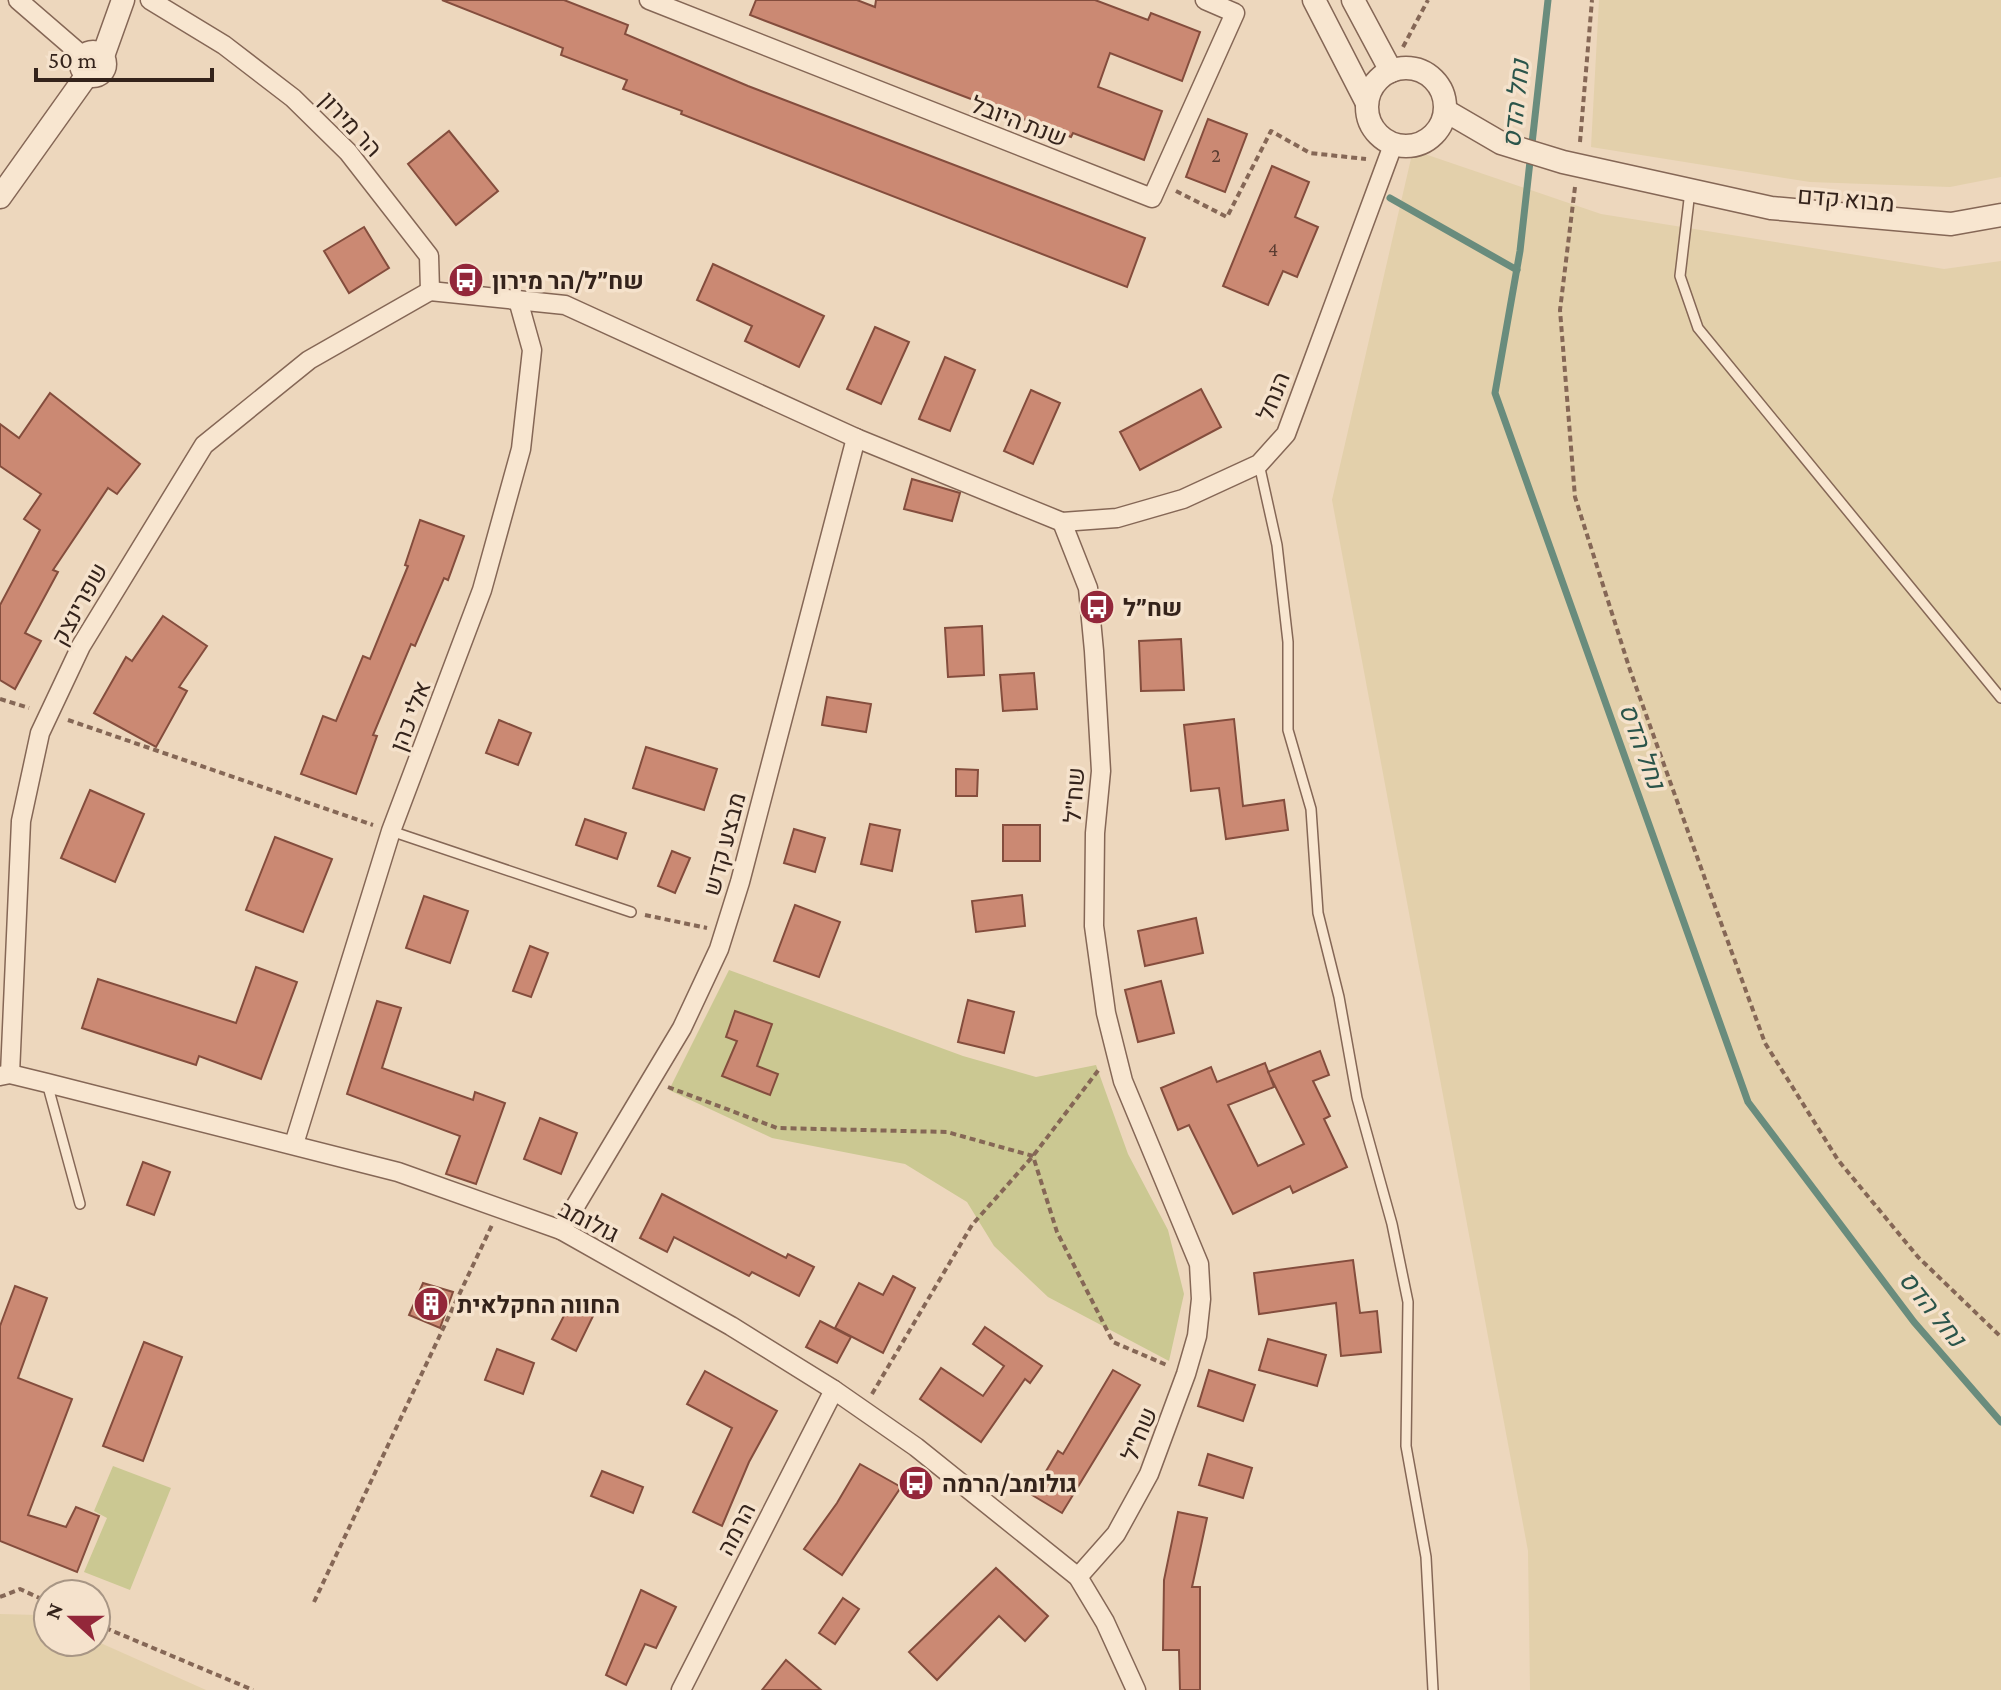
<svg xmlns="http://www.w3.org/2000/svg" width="2001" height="1690" viewBox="0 0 2001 1690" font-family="'Crimson Pro',Heebo,serif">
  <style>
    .farmland { fill: #e3d0ab }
    .green { fill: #cbc892 }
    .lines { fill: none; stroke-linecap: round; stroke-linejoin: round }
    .stream { stroke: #698c7d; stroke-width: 7 }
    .building { fill: #cb8973; stroke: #844d3d; stroke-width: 2 }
    .service-casing { stroke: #856756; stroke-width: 12 }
    .minor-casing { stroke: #856756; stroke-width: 21 }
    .tertiary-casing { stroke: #856756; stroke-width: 25 }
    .path { stroke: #856756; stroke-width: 4; stroke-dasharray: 6 4; stroke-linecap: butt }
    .service { stroke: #f8e6d0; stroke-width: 9 }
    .minor { stroke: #f8e6d0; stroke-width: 18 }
    .tertiary { stroke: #f8e6d0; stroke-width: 22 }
    .labels { text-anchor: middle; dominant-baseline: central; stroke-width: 7; stroke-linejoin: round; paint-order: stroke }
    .number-label { font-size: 20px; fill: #5a3c31 }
    .street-label { font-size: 24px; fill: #34231b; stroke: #f5e2cc }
    .poi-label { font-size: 24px; font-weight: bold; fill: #34231b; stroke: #f5e2cc; text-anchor: start }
    .water-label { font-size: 26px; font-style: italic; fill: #2a544a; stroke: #f5e2cc }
  </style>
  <rect width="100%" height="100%" fill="#edd7bd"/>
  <g class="farmland">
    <path d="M1599,0H2001V177L1950,187L1810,182L1591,147Z"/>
    <path d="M1413,150L1601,214L1944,269L2001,261V1690H1530L1528,1551L1332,500Z"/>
    <path d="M0,1614L38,1615L48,1620V1642L96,1641L206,1690H0Z"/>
  </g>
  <g class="green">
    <path d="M729,970L963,1056L1036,1077L1096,1065L1128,1154L1168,1230L1184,1294L1169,1361L1048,1297L994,1246L967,1202L905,1164L772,1138L669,1090Z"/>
    <path d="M113,1466L171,1488L130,1590L84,1572L107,1518L94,1511Z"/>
  </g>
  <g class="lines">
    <g class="stream">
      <path d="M1548,0L1520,251L1495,393L1748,1102L1914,1322L2001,1422"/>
      <path d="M1390,198L1517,270"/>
    </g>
  </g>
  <g class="building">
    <path d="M442,0H564L628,25L625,34L748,86L1145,238L1127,287L681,114L682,111L623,89L627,80L561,55L563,48Z"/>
    <path d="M756,0H857L875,7L876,0H1095L1148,20L1151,13L1200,32L1182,81L1110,53L1098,87L1162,111L1144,160L1073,133L1071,137L750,15Z"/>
    <path d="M1208,119L1247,134L1225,192L1186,177Z"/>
    <path d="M449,131L498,191L456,225L408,164Z"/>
    <path d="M1272,166L1309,182L1295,217L1318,227L1297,277L1283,271L1268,305L1223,286Z"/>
    <path d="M364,227L389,268L349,293L324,251Z"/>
    <path d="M713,264L824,316L799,367L745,341L752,326L697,300Z"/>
    <path d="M875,327L909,342L881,404L847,389Z"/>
    <path d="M945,357L975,370L950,431L919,419Z"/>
    <path d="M1201,389L1221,427L1140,470L1120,432Z"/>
    <path d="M1031,390L1060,403L1033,464L1004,451Z"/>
    <path d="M50,393L140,464L117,494L108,488L53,570L58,572L25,633L41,641L15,689L0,680V605L40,530L24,519L41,494L0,466V424L19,438Z"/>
    <path d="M912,479L960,493L952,521L904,509Z"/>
    <path d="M420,520L464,536L448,580L444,578L415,646L411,644L373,735L377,736L356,794L301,774L323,716L336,721L363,656L370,659L408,566L405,565Z"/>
    <path d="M163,616L207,646L179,687L187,691L156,747L94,713L126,657L132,661Z"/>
    <path d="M982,626L984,675L948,677L945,628Z"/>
    <path d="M1181,639L1184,690L1141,691L1139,641Z"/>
    <path d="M1034,673L1037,709L1003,711L1000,675Z"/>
    <path d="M827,697L871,704L866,732L822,725Z"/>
    <path d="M1234,719L1243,806L1284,800L1288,830L1226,839L1219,788L1191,791L1184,725Z"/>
    <path d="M499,720L531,733L518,765L486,753Z"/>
    <path d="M646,747L717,769L704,810L633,788Z"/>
    <path d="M956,769L978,770L977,796H956Z"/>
    <path d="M90,790L144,814L115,882L61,858Z"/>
    <path d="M585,819L626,833L617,859L576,845Z"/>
    <path d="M870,824L900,830L892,871L861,864Z"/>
    <rect x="1003" y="825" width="37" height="36"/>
    <path d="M794,829L825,838L815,872L784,863Z"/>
    <path d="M275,837L332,859L303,932L246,910Z"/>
    <path d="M672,851L690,858L675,893L658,886Z"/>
    <path d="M1022,895L1025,926L976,932L972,901Z"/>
    <path d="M424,896L468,911L450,963L406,948Z"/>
    <path d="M795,905L840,922L819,977L774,961Z"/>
    <path d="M1196,918L1203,953L1145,966L1138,931Z"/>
    <path d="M530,946L548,953L531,997L513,991Z"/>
    <path d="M256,967L297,982L261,1079L199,1056L196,1065L82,1028L98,979L236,1023Z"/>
    <path d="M1161,981L1174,1033L1138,1042L1125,990Z"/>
    <path d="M968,1000L1014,1012L1004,1053L958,1042Z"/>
    <path d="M377,1001L401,1008L382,1068L473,1100L475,1092L505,1103L476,1184L446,1174L460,1136L347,1094Z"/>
    <path d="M735,1011L772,1024L757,1066L778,1074L770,1095L722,1076L737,1041L726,1037Z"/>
    <path d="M1320,1051L1329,1075L1313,1081L1330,1116L1324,1119L1347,1167L1293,1193L1290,1186L1233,1214L1189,1125L1178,1130L1161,1088L1211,1067L1217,1082L1265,1063L1274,1087L1228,1105L1258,1166L1304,1144L1268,1072Z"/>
    <path d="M540,1118L577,1133L561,1174L524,1159Z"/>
    <path d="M143,1162L170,1172L154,1215L127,1205Z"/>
    <path d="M662,1194L786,1258L788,1254L814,1267L799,1296L752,1272L749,1276L674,1237L667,1252L640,1238Z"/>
    <path d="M1353,1260L1360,1313L1377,1311L1381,1352L1341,1356L1336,1303L1259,1314L1254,1273Z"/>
    <path d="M893,1276L915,1288L883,1353L835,1328L859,1283L883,1295Z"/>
    <path d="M423,1283L453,1292L440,1328L409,1315Z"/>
    <path d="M15,1286L47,1298L18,1378L72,1399L28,1515L66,1527L76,1507L99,1516L77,1572L0,1541V1326Z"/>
    <path d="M572,1300L595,1312L576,1351L552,1339Z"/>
    <path d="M820,1321L851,1337L837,1363L806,1347Z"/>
    <path d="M985,1327L1042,1366L1030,1383L1025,1379L981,1442L920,1399L941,1368L983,1396L1004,1366L973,1344Z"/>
    <path d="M1268,1339L1326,1355L1317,1386L1259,1370Z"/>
    <path d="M144,1342L182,1357L143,1461L103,1446Z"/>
    <path d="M497,1349L534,1363L523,1394L485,1380Z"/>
    <path d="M1113,1370L1140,1385L1062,1513L1032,1495L1058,1451L1063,1454Z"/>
    <path d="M1209,1370L1255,1385L1243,1421L1198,1406Z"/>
    <path d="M705,1371L777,1411L749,1462L722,1526L693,1512L732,1428L687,1404Z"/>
    <path d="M1208,1454L1252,1468L1243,1498L1199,1485Z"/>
    <path d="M860,1464L901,1487L842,1575L804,1549L837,1503Z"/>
    <path d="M602,1471L643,1487L633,1513L591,1496Z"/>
    <path d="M1178,1512L1207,1518L1192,1587H1200V1690H1180L1179,1650H1163L1164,1580Z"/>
    <path d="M996,1568L1048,1616L1025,1641L999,1616L937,1680L909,1652Z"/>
    <path d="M641,1590L676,1607L656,1648L645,1644L626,1685L606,1675Z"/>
    <path d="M843,1598L859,1609L835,1644L819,1633Z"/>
    <path d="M786,1660L821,1690H762Z"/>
  </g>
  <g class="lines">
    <defs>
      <g id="service">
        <path d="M1690,191L1680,276L1698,328L2001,698"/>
        <path d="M1259,464L1277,545L1288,642V730L1311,809L1318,913L1339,997L1357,1098L1392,1224L1408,1302L1406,1446L1426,1557L1433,1690"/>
        <path d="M391,831L631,912"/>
        <path d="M47,1083L80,1204"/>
      </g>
      <g id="minor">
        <path d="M18,0L84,57"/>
        <path d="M150,0L224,45L293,98L348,152L429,256L430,291"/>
        <path d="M649,0L1152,198L1235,13L1205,0"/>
        <path d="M430,291L565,305L856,438L1062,522L1117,518L1183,499L1259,464L1286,434L1393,145"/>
        <path d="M1062,522L1088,588L1094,651L1101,771L1095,833L1094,926L1106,1013L1123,1081L1199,1264L1201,1299L1197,1336L1186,1374L1149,1474L1116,1534L1078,1577"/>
        <path d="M10,1074L21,821L40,733L81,646L204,445L309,360L430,291"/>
        <path d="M0,1076L10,1074L47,1083L398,1172L561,1230L731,1326L834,1390L916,1447L1078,1577L1105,1622L1136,1690"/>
        <path d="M294,1144L391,831L482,590L521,449L532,350L518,300"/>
        <path d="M561,1230L682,1028L719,949L740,882L856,438"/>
        <path d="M681,1690L834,1390"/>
      </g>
      <g id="tertiary">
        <path d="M1314,0L1367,103"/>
        <path d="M1353,0L1391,71"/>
        <circle cx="93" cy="64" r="12"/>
        <path d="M103,56L123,0"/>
        <circle cx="1406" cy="107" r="39"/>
        <path d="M1446,111L1501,143L1563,162L1771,208L1951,224L2001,215"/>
        <path d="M0,197L87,75"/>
      </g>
    </defs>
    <use href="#service" class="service-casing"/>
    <use href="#minor" class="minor-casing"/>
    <use href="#tertiary" class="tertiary-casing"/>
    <g class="path">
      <path d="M1403,47L1428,0"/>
      <path d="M1580,142L1592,0"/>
      <path d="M1575,187L1560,310L1575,497L1630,670L1709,890L1765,1043L1838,1160L1918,1257L2001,1337"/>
      <path d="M1176,191L1227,217L1271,131L1310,153L1366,159"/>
      <path d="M0,699L29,708"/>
      <path d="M68,720L373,825"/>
      <path d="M645,915L707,928"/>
      <path d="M668,1087L777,1128L947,1132L1033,1156L1057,1232L1113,1342L1169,1366"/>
      <path d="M872,1394L972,1225L1033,1156L1100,1068"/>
      <path d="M0,1597L20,1589L48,1602"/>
      <path d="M314,1602L492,1225"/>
      <path d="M96,1624L253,1690"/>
    </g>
    <use href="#service" class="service"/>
    <use href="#minor" class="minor"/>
    <use href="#tertiary" class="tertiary"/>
  </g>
  <defs>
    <symbol id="bus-disc" viewBox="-11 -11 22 22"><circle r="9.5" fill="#93273a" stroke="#f5e2cc"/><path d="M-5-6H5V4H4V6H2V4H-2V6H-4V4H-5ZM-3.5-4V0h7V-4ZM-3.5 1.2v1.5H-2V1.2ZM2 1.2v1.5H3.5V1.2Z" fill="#fff"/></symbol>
    <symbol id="building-disc" viewBox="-11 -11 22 22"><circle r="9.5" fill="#93273a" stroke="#f5e2cc"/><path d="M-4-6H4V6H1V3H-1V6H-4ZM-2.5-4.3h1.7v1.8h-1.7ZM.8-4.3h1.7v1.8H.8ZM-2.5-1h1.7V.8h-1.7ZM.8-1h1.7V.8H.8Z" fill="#fff"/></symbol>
  </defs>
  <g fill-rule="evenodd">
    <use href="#bus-disc" x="446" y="260" width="40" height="40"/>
    <use href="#bus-disc" x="1077" y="587" width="40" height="40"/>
    <use href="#building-disc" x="411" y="1284" width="40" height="40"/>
    <use href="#bus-disc" x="896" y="1463" width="40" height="40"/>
  </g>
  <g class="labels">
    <g class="number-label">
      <text x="1216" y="155">2</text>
      <text x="1273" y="249">4</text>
    </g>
    <g class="street-label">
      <text transform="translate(1019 121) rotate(21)">שנת היובל</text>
      <text transform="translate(351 124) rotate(47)">הר מירון</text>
      <text transform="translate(1846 199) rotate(5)">מבוא קדם</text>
      <text transform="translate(1273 396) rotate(-68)">הנחל</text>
      <text transform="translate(79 604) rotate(-61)">שפרינצק</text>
      <text transform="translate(410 716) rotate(-69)">אלי כהן</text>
      <text transform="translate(1074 795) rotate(-86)">שח"ל</text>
      <text transform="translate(724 844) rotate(-75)">מבצע קדש</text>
      <text transform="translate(589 1221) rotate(27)">גולומב</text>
      <text transform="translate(1139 1434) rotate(-67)">שח"ל</text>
      <text transform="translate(736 1529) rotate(-63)">הרמה</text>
    </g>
    <g class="poi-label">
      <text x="492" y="280">שח״ל/הר מירון</text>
      <text x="1123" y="607">שח״ל</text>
      <text x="457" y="1304">החווה החקלאית</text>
      <text x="942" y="1483">גולומב/הרמה</text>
    </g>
    <g class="water-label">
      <text transform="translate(1516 104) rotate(-84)">נחל הדס</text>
      <text transform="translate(1642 746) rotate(70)">נחל הדס</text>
      <text transform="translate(1932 1309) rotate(51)">נחל הדס</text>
    </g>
  </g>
  <g transform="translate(72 1618) rotate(291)"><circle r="38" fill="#f5e2cc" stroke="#a89685" stroke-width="2"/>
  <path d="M0-6L14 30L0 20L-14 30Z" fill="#93273a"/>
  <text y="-12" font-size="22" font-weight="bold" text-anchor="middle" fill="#34231b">N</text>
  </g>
  <path d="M36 68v12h176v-12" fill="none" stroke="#34231b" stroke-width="4"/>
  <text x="48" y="68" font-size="24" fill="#34231b" stroke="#f5e2cc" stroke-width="6" paint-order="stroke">50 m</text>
</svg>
